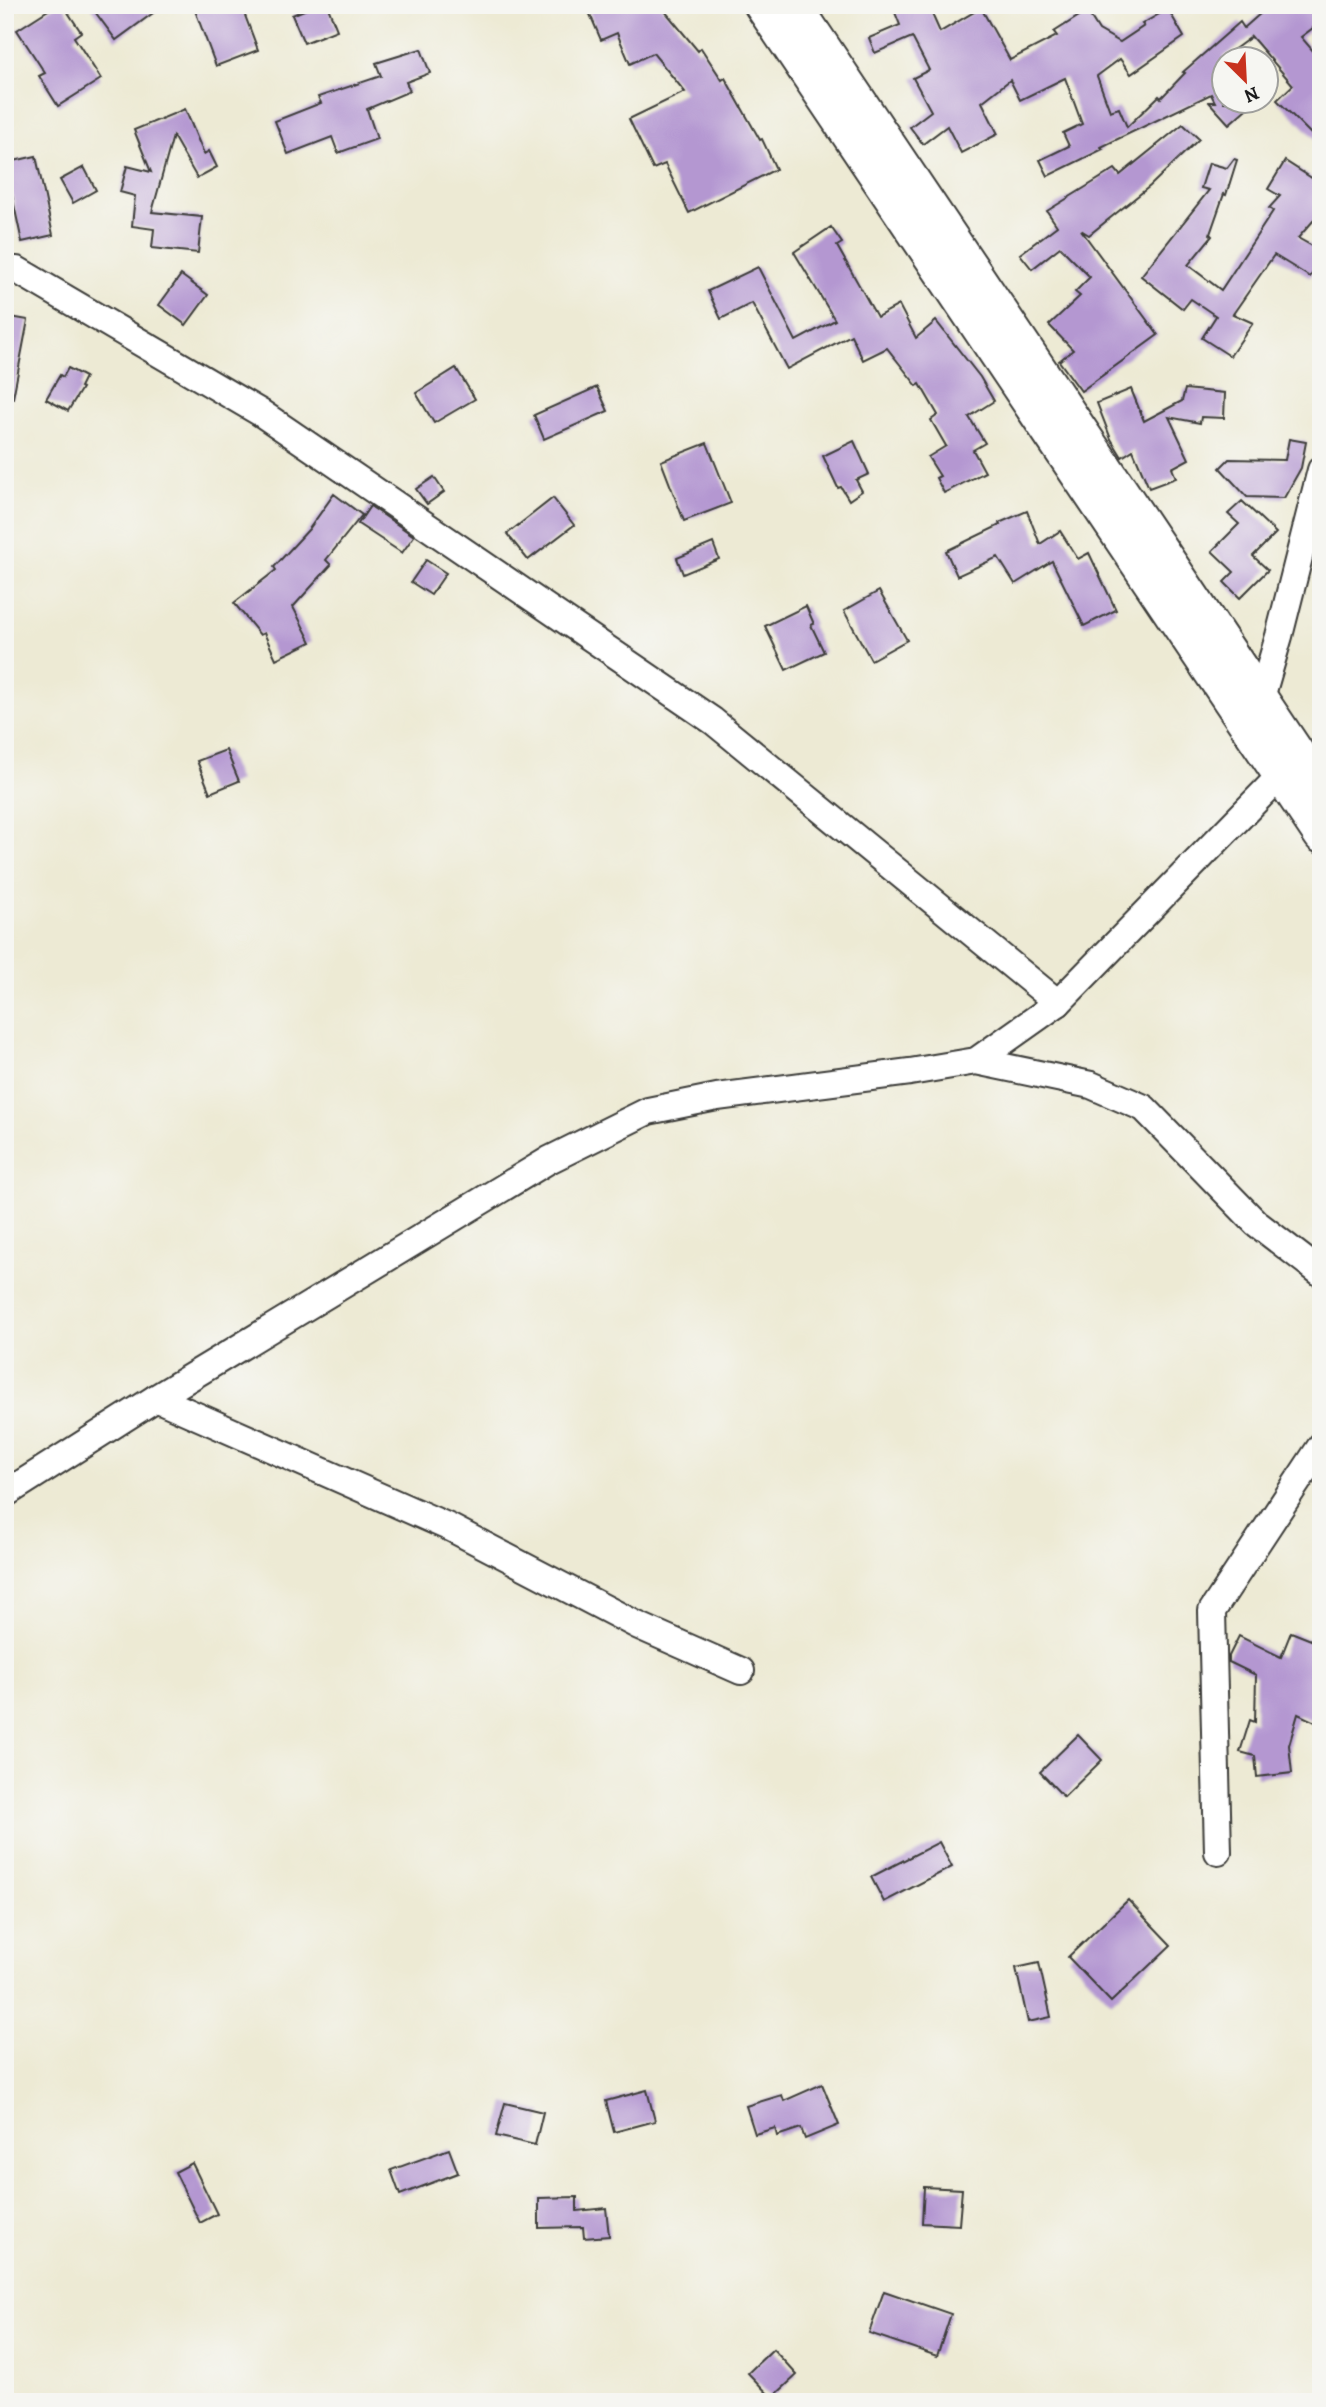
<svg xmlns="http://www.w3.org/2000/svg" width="1326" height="2407" viewBox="0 0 1326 2407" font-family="Alegreya,serif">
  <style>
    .building { fill: #b497d1 }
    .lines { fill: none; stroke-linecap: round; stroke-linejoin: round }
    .minor-casing { stroke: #3b3b38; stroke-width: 30 }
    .major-casing { stroke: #3b3b38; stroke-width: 37 }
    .minor { stroke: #fff; stroke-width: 26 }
    .major { stroke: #fff; stroke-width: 33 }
  </style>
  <rect width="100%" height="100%" fill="#f6f6f2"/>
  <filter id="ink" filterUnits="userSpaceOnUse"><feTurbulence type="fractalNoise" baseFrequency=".0143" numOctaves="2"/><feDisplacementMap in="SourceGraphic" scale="14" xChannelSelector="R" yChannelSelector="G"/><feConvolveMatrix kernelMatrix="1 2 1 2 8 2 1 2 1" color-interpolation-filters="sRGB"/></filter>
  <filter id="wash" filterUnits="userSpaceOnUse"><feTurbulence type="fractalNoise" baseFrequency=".00686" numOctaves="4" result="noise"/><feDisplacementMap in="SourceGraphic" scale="28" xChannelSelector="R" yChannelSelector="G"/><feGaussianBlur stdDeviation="1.57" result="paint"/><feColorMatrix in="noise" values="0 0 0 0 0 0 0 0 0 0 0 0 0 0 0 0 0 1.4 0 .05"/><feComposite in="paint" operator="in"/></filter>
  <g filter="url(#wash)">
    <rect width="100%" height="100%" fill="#edead4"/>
    <g id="blocks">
      <g class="building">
        <path d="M56,5H63L81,32L74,37L101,79L58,106L39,76L45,73L17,30Z"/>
        <path d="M90,5H164L116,40Z"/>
        <path d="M193,5H241L258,50L216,66Z"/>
        <path d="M316,5H327L337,30L304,43L292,15Z"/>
        <path d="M586,5H660L698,51L701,48L722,80L725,78L760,140L762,139L776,169L689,213L665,164L653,169L629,119L685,92L653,53L630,64L617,33L601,40Z"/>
        <path d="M892,5H928L940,32L981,8L1010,60L1057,36L1054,32L1087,11L1099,30L1120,42L1144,26L1142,24L1168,9L1184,37L1131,74L1120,59L1097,76L1110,111L1119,108L1127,127L1159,96L1161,98L1185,73L1183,72L1240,22L1244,28L1270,5H1313L1321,15V22L1301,37L1321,60V144L1277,100L1293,85L1250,35L1251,37L1224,57V102H1254L1229,124L1209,102H1215L1211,94L1101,147L1103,149L1048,176L1040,160L1069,146L1063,133L1082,124L1065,78L1020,100L1010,80L982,102L998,134L961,153L947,126L923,144L910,127L931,111L913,78L929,70L912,37L875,53L869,38L900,25Z"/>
        <path d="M421,49L430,73L406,82L410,91L367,109L377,139L338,153L332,137L288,154L275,121L321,103L318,97L381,76L376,63Z"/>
        <path d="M185,109L204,154L209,151L217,167L197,178L173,136L152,212L202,217L198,253L152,248L154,229L132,226L135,196L120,192L127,166L151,172L134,130Z"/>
        <path d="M1183,124L1199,139L1150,186L1089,235L1081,230L1158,335L1081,391L1059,361L1073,350L1049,325L1080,296L1075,292L1090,277L1060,247L1032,269L1020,254L1057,226L1047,211L1115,169L1120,175Z"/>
        <path d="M36,156L53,235L22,242L5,163Z"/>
        <path d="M1234,159L1237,160L1226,195L1224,194L1210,234L1212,236L1188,265L1221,290L1273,211L1269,208L1280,196L1268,189L1285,161L1321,184V212L1298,238L1321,251V260L1310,277L1274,255L1233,314L1253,323L1230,356L1202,338L1216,316L1191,299L1183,309L1141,276L1209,190L1201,188L1209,163L1227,168Z"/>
        <path d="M84,167L96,190L73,203L60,180Z"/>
        <path d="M831,227L842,243L837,246L877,317L899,305L916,338L936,321L980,377L994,401L969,417L985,443L973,450L985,472L944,493L936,478L940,476L928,457L946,446L931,420L938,415L920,384L917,386L887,348L863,360L851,335L787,369L752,303L721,319L708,291L758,267L796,341L835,320L794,252Z"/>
        <path d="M181,275L208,295L186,325L159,305Z"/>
        <path d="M5,316L28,320L13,398L5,397Z"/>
        <path d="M68,368L85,377L80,387L82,388L68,411L46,399L60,375L63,377Z"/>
        <path d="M456,368L475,399L434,423L416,393Z"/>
        <path d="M597,387L608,411L544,439L534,415Z"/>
        <path d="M1131,389L1144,421L1182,401L1185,389L1225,393L1224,418L1201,417L1200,423L1169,417L1189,459L1172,468L1176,478L1149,488L1133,450L1122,457L1111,439L1097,403Z"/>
        <path d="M1289,439L1306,442L1301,468L1284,498L1247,497L1220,468L1229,459L1285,460Z"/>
        <path d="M854,441L869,474L856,480L862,491L849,500L841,487L838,488L823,456Z"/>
        <path d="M707,443L731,503L684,521L661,461Z"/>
        <path d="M434,477L444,492L427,504L416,489Z"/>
        <path d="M334,494L362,515L326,560L331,565L293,607L311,642L276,659L264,633L260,635L234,603L276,570L274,567L309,529Z"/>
        <path d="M553,498L574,525L528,560L507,534Z"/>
        <path d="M1242,501L1276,533L1253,556L1268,570L1240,598L1224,582L1234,572L1212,551L1239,524L1228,514Z"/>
        <path d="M370,506L414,536L402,553L358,524Z"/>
        <path d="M1027,511L1040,544L1060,531L1078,559L1089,553L1116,610L1084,626L1052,561L1015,584L998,557L957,576L946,551L1000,525L999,523Z"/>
        <path d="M713,543L719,559L683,574L677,558Z"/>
        <path d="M426,560L446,573L431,595L411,582Z"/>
        <path d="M879,591L907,640L871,660L844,611Z"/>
        <path d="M806,606L814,624L811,625L824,652L786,670L765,626Z"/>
        <path d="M226,750L239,781L210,793L197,761Z"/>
        <path d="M1291,1632L1321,1644V1709L1315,1722L1298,1714L1289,1745L1292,1773L1257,1777L1255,1756L1240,1752L1250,1720L1255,1722L1256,1675L1229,1662V1656L1239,1636L1281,1657Z"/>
        <path d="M1078,1735L1102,1760L1064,1797L1040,1772Z"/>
        <path d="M939,1842L952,1867L884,1902L871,1877Z"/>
        <path d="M1128,1900L1171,1945L1111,2002L1068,1957Z"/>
        <path d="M1039,1963L1051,2017L1028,2022L1016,1968Z"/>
        <path d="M822,2084L839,2125L805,2139L801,2128L777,2136L775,2128L755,2134L746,2106L782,2095L784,2101Z"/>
        <path d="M647,2090L655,2121L614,2132L606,2101Z"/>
        <path d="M505,2103L543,2112L535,2145L496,2136Z"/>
        <path d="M449,2149L458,2173L400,2195L391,2170Z"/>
        <path d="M192,2163L217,2214L200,2223L175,2172Z"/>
        <path d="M924,2187L962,2189L959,2225L922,2223Z"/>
        <path d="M577,2197V2211L606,2208L609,2236L584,2238L583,2227L539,2228V2198Z"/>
        <path d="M884,2291L951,2314L937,2356L869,2333Z"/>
        <path d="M773,2349L797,2375L772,2398L748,2373Z"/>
      </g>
    </g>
  </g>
  <g filter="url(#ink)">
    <use href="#blocks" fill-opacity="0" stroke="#3b3b38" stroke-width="2"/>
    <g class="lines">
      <defs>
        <g id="minor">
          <path d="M5,271L17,270L261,413L713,721L1058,1003"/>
          <path d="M1261,698L1279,636L1321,470"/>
          <path d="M976,1061L1091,1085L1144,1108L1256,1223L1321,1273"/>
          <path d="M156,1398L451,1528L637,1625L741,1671"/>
          <path d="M5,1494L156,1398L549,1160L648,1111L717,1097L910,1072L976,1061L1058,1003L1279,777"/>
          <path d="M1218,1852L1212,1611L1321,1446"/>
        </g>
        <g id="major">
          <path d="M761,5L1321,836"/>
          <path d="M795,5L1321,788"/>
        </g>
      </defs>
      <use href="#minor" class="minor-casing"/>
      <use href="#major" class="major-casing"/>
      <use href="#minor" class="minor"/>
      <use href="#major" class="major"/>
    </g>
  </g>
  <rect width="1326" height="2407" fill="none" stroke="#f6f6f2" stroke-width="28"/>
  <g transform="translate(1245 80) rotate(156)"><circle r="33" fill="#f6f6f2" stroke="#9f9f9c" stroke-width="2"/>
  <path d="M0-5L12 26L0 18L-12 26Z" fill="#c8321e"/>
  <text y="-10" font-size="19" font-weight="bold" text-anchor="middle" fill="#1c1c1c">N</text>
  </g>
</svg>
